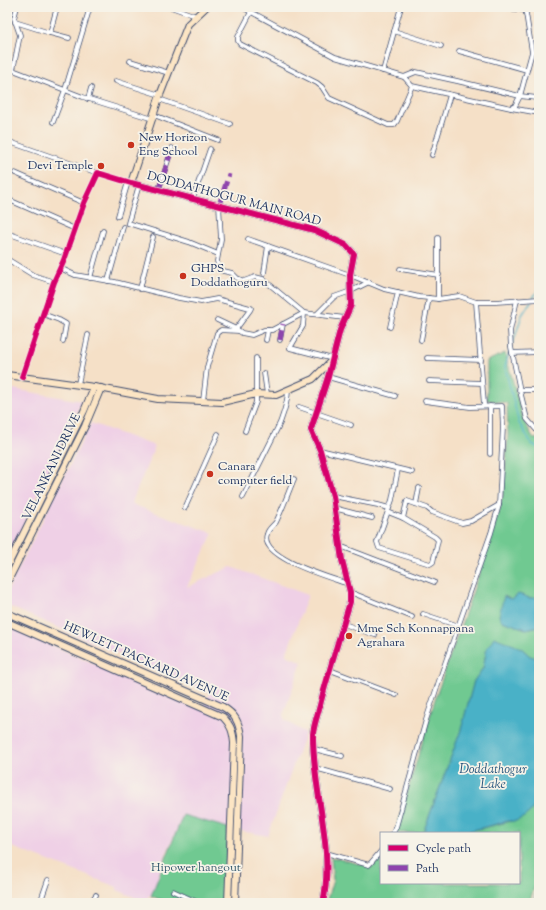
<svg xmlns="http://www.w3.org/2000/svg" width="546" height="910" viewBox="0 0 546 910" font-family="'Sorts Mill Goudy',serif">
  <style>
    .built { fill: #efd0e6 }
    .green { fill: #6fc991; stroke: #457c78 }
    .water { fill: #48b1c7; stroke: #327092 }
    .lines { fill: none; stroke-linecap: round; stroke-linejoin: round }
    .stream { stroke: #48b1c7; stroke-width: 1.5 }
    .street-casing { stroke: #3c4a6e; stroke-width: 5.5 }
    .secondary-casing { stroke: #3c4a6e; stroke-width: 8 }
    .street { stroke: #fff; stroke-width: 4 }
    .secondary { stroke: #fce5c4; stroke-width: 6 }
    .quiet { stroke: #8e44ad; stroke-width: 5; stroke-dasharray: 10 5; stroke-linecap: butt }
    .cycleway-casing { stroke: #f7f3e8; stroke-width: 8 }
    .cycleway { stroke: #d6006c; stroke-width: 6 }
    .poi-dot { fill: #c8321e; stroke: #f7f3e8; stroke-width: 1.5 }
    .labels { text-anchor: middle; dominant-baseline: central; stroke-width: 3.5; stroke-linejoin: round; paint-order: stroke }
    .poi-label { font-size: 12px; fill: #1b2f5e; stroke: #f7f3e8; text-anchor: start }
    .street-label { font-size: 12px; fill: #1b2f5e; stroke: #f7f3e8 }
    .park-label { font-size: 12px; fill: #30566b; stroke: #f7f3e8 }
    .water-label { font-size: 13px; font-style: italic; fill: #28567e; stroke: #f7f3e8 }
  </style>
  <rect width="100%" height="100%" fill="#f7f3e8"/>
  <filter id="ink" filterUnits="userSpaceOnUse"><feTurbulence type="fractalNoise" baseFrequency=".025" numOctaves="2"/><feDisplacementMap in="SourceGraphic" scale="8" xChannelSelector="R" yChannelSelector="G"/><feConvolveMatrix kernelMatrix="1 2 1 2 8 2 1 2 1" color-interpolation-filters="sRGB"/></filter>
  <filter id="wash" filterUnits="userSpaceOnUse"><feTurbulence type="fractalNoise" baseFrequency=".012" numOctaves="4" result="noise"/><feDisplacementMap in="SourceGraphic" scale="16" xChannelSelector="R" yChannelSelector="G"/><feGaussianBlur stdDeviation="0.9" result="paint"/><feColorMatrix in="noise" values="0 0 0 0 0 0 0 0 0 0 0 0 0 0 0 0 0 1.4 0 .05"/><feComposite in="paint" operator="in"/></filter>
  <g filter="url(#wash)">
    <rect width="100%" height="100%" fill="#f5e0c7"/>
    <g class="built">
      <path d="M7,388L82,401L7,559Z"/>
      <path d="M91,423L155,446L131,504L213,533L187,587L231,567L308,595L286,655L302,662L283,715L285,720L305,733L268,836L224,828L183,816L166,854L151,896L149,895L146,902L117,890V887L7,845V626L202,710L210,693L8,606L7,592Z"/>
    </g>
    <g class="green">
      <path d="M505,353L524,421L534,439L539,438V597L530,598L518,594L515,597L511,599L504,596L502,621L526,629L539,626V659L530,656L521,648H487L483,668L474,681L461,730L423,833H395L436,696L480,571L499,511L504,488L508,435L507,403L487,400V361Z"/>
      <path d="M539,794V873L529,903H326L333,880L331,857L372,867L381,857V883H519V833H462L520,819C531,813 535,805 539,794Z"/>
      <path d="M183,815L228,828L225,903H170L151,896Z"/>
    </g>
    <g class="water">
      <path d="M518,594L530,598L539,597V626L526,629L502,621L499,616L504,596C509,600 514,600 518,594Z"/>
      <path d="M494,637L521,648L530,656L539,659V794L535,805L530,812L524,817L516,821H508L462,833H423L461,730L474,681L483,668L487,648Z"/>
    </g>
    <g class="lines">
      <g class="stream">
        <path d="M533,298L539,289"/>
        <path d="M513,343L522,315L531,301"/>
        <path d="M510,350L505,367L519,423L532,444L539,448"/>
        <path d="M533,903L539,884"/>
      </g>
    </g>
  </g>
  <g filter="url(#ink)">
    <g class="lines">
      <defs>
        <g id="street">
          <path d="M17,7L14,18L20,35L13,70L83,97L153,119"/>
          <path d="M171,7L196,16"/>
          <path d="M242,7L335,57L404,77L416,72L457,81L520,96L532,52L525,7"/>
          <path d="M499,7L525,10"/>
          <path d="M251,12L238,37V41L240,44L317,83L322,87L329,98L388,125H394L397,121L412,86"/>
          <path d="M15,22L50,33L57,7"/>
          <path d="M394,31L441,46"/>
          <path d="M50,33L69,38"/>
          <path d="M459,51L527,70"/>
          <path d="M130,61L169,73"/>
          <path d="M383,71L401,7"/>
          <path d="M404,77L412,86L511,108L515,106L520,96L537,98"/>
          <path d="M116,81L160,95"/>
          <path d="M7,92L8,90"/>
          <path d="M88,99L91,88"/>
          <path d="M159,99L230,124"/>
          <path d="M511,108L539,113"/>
          <path d="M154,115L218,140"/>
          <path d="M53,122L65,90L90,7"/>
          <path d="M7,141L98,173"/>
          <path d="M432,155L450,95"/>
          <path d="M15,173L84,203"/>
          <path d="M139,185L128,223L189,242L218,254"/>
          <path d="M159,189L172,148"/>
          <path d="M193,198L210,149"/>
          <path d="M7,199L75,229"/>
          <path d="M219,205L221,239L217,261L219,270L232,273L237,278L244,281L255,277L263,279L304,313L303,326L290,348L333,359"/>
          <path d="M118,216L128,182"/>
          <path d="M7,233L66,254"/>
          <path d="M438,238V299"/>
          <path d="M248,239L350,275L384,289L419,297L438,299L459,296L476,302H495L539,299"/>
          <path d="M7,259L33,275L54,282"/>
          <path d="M60,268L75,275L115,282L179,298L201,302L217,299L250,308H251L250,310L236,329"/>
          <path d="M400,269L439,275"/>
          <path d="M264,273L268,246"/>
          <path d="M90,278L103,231"/>
          <path d="M108,281L123,227"/>
          <path d="M140,289L153,237"/>
          <path d="M517,300L510,331L511,347L520,391L527,419L539,433"/>
          <path d="M476,302L484,405"/>
          <path d="M43,314L59,320L66,324L63,341"/>
          <path d="M317,314L334,297L351,291L369,282"/>
          <path d="M217,320L236,329L242,333L252,335L264,330H272L304,313L345,318"/>
          <path d="M390,327L398,292"/>
          <path d="M266,340L268,330"/>
          <path d="M280,340L283,324"/>
          <path d="M421,340L429,298"/>
          <path d="M512,353L539,352"/>
          <path d="M427,358L481,360"/>
          <path d="M264,373L267,394"/>
          <path d="M22,377L54,282L64,260L84,203L98,173L131,183"/>
          <path d="M328,377L395,396"/>
          <path d="M429,381L482,383"/>
          <path d="M78,384L88,335"/>
          <path d="M519,390H539"/>
          <path d="M203,401L207,367L217,333L221,330L239,331"/>
          <path d="M490,406V454"/>
          <path d="M299,407L351,425"/>
          <path d="M245,431L256,402V358"/>
          <path d="M320,450L412,472"/>
          <path d="M294,479C288,493 283,508 276,522C273,526 268,529 267,534C258,558 332,578 348,584"/>
          <path d="M333,496L378,505L389,508"/>
          <path d="M243,497L280,423C284,412 288,402 288,390"/>
          <path d="M416,504L419,488"/>
          <path d="M185,508L218,434"/>
          <path d="M334,508L372,518"/>
          <path d="M388,512L403,518L435,537L438,540L433,562L430,564L379,548L377,542L392,500L398,469"/>
          <path d="M403,518L407,501L427,508L432,512L462,523L471,521L499,505"/>
          <path d="M340,546L434,582"/>
          <path d="M350,592L412,617"/>
          <path d="M423,614L459,626"/>
          <path d="M344,624L375,635"/>
          <path d="M330,670L396,695"/>
          <path d="M314,749L342,756"/>
          <path d="M315,768L390,789"/>
          <path d="M393,833L396,827L426,720L442,672L491,533L499,505L503,427L502,406L470,407L425,401"/>
          <path d="M326,853L369,865L381,851"/>
          <path d="M173,891L199,903"/>
          <path d="M146,902V903"/>
          <path d="M40,903L48,880"/>
          <path d="M90,903L96,895"/>
        </g>
        <g id="secondary">
          <path d="M206,7L188,24L160,95L131,183L314,230L346,245L354,254L350,275L351,305L340,330L328,377L312,426L311,430L320,450L333,496L342,560L350,592V602C340,635 330,668 321,701C319,711 314,723 313,734C312,790 335,847 323,903"/>
          <path d="M7,375L94,387L158,399L222,402L256,394L276,395L313,379L332,360"/>
          <path d="M7,567L84,411L94,387"/>
          <path d="M7,583L85,426L101,388"/>
          <path d="M7,613L223,707C235,714 239,722 241,736L235,903"/>
          <path d="M7,622L223,717C231,725 233,732 234,743L228,903"/>
        </g>
      </defs>
      <use href="#street" class="street-casing"/>
      <use href="#secondary" class="secondary-casing"/>
      <use href="#street" class="street"/>
      <use href="#secondary" class="secondary"/>
      <g class="quiet">
        <path d="M159,189L172,148"/>
        <path d="M219,205L229,174"/>
        <path d="M280,340L283,324"/>
      </g>
      <defs>
        <path id="cycleway" d="M22,377L54,282L64,260L84,203L98,173L131,183L314,230L346,245L354,254L350,275L351,305L340,330L328,377L312,426L311,430L320,450L333,496L342,560L350,592V602C340,635 330,668 321,701C319,711 314,723 313,734C312,790 335,847 323,903"/>
      </defs>
      <use href="#cycleway" class="cycleway-casing"/>
      <use href="#cycleway" class="cycleway"/>
    </g>
  </g>
  <g class="poi-dot">
    <circle cx="131" cy="145" r="4"/>
    <circle cx="101" cy="166" r="4"/>
    <circle cx="183" cy="276" r="4"/>
    <circle cx="210" cy="474" r="4"/>
    <circle cx="349" cy="636" r="4"/>
  </g>
  <g class="labels">
    <g class="poi-label">
      <text x="139" y="138">New Horizon<tspan x="139" dy="14">Eng School</tspan></text>
      <text x="93" y="166" text-anchor="end">Devi Temple</text>
      <text x="191" y="269">GHPS<tspan x="191" dy="14">Doddathoguru</tspan></text>
      <text x="218" y="467">Canara<tspan x="218" dy="14">computer field</tspan></text>
      <text x="357" y="629">Mme Sch Konnappana<tspan x="357" dy="14">Agrahara</tspan></text>
    </g>
    <g class="street-label">
      <text transform="translate(234 199) rotate(15)">DODDATHOGUR MAIN ROAD</text>
      <text transform="translate(52 467) rotate(-64)">VELANKANI DRIVE</text>
      <text transform="translate(146 662) rotate(24)">HEWLETT PACKARD AVENUE</text>
    </g>
    <g class="park-label">
      <text x="196" y="868">Hipower hangout</text>
    </g>
    <g class="water-label">
      <text x="493" y="770">Doddathogur<tspan x="493" dy="15">Lake</tspan></text>
    </g>
  </g>
  <rect width="546" height="910" fill="none" stroke="#f7f3e8" stroke-width="24"/>
  <rect x="380" y="832" width="140" height="52" fill="#f7f3e8" stroke="#9fa5b1"/>
  <rect x="388" y="845" width="20" height="6" fill="#d6006c" stroke="#9fa5b1"/>
  <text x="416" y="852" font-size="12" fill="#1b2f5e">Cycle path</text>
  <rect x="388" y="865" width="20" height="6" fill="#8e44ad" stroke="#9fa5b1"/>
  <text x="416" y="872" font-size="12" fill="#1b2f5e">Path</text>
</svg>
